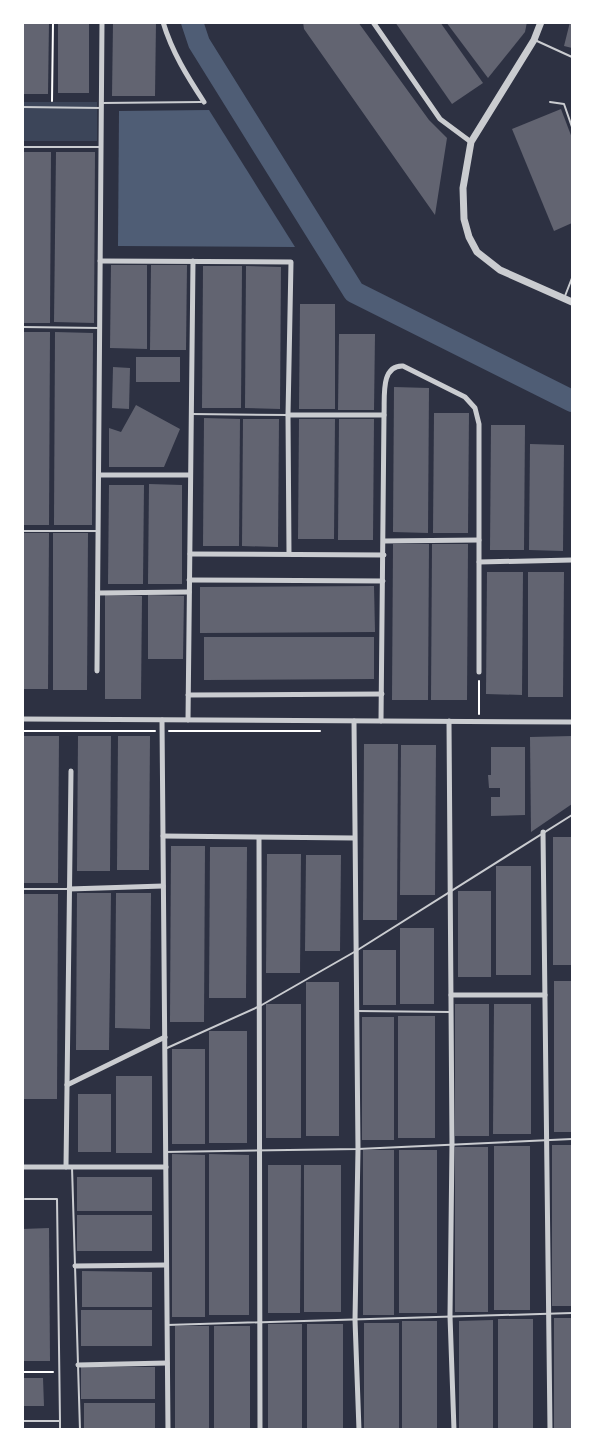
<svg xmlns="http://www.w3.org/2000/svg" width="595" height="1452" viewBox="0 0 595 1452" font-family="'Source Sans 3',sans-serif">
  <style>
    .green { fill: #3c4559 }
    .water { fill: #4f5d75 }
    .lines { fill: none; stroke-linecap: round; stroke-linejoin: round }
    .river { stroke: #4f5d75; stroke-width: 22 }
    .building { fill: #626471 }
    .path { stroke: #fff; stroke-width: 2 }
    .service { stroke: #caccd0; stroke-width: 2 }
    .minor { stroke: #caccd0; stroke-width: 5 }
    .tertiary { stroke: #caccd0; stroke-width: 7 }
  </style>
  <rect width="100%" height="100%" fill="#2d3142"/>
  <path class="green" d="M22,102H97V141H23Z"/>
  <path class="water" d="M209,110L295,247L118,246L119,111Z"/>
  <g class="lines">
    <path class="river" d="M192,22L199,43L354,292L572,401"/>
  </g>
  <g class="building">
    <path d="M22,22H49L48,94H22Z"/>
    <rect x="58" y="22" width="31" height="71"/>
    <path d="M113,22H156L155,96H112Z"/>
    <path d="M303,22H358L429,120L447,138L435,215L304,29Z"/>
    <path d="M395,22H440L483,83L452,104Z"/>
    <path d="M446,22H527L525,32L488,78Z"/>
    <path d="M570,22H572V48L564,46Z"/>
    <path d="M561,109L572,138V223L554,231L512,129Z"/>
    <path d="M22,152H51L50,323H22Z"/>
    <path d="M56,152H95L94,323L54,322Z"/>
    <path d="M111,265H147V349L110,348Z"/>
    <path d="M151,265H187L186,350H150Z"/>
    <path d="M203,266H242L241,408H202Z"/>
    <path d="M246,266L281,267L280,409L245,408Z"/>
    <path d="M300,304H335V409H299Z"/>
    <path d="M22,332H50L49,525H22Z"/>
    <path d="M55,332L93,333L92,525H54Z"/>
    <path d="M339,334H375L374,410H338Z"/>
    <rect x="136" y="357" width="44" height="25"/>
    <path d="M113,367L130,368L129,409L112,408Z"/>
    <path d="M394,387L429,388L428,533L393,532Z"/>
    <path d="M136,405L180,429L164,467H109V428L121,432Z"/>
    <path d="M434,413H469L468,533H433Z"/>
    <path d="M204,418L240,419L239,546H203Z"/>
    <path d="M243,419H279L278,547L242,546Z"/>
    <path d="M299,419H335L334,539H298Z"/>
    <path d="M339,419H374L373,540H338Z"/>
    <path d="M491,425H525L524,550H490Z"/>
    <path d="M530,444L564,445L563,551L529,550Z"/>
    <path d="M149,484L182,485V584H148Z"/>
    <path d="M109,485H144L143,584H108Z"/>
    <path d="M22,533H49L48,689H22Z"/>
    <path d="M53,533H88L87,690H53Z"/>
    <path d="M393,544H429L428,700H392Z"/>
    <path d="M432,544H468L467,700H431Z"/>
    <path d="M487,572H523L522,695L486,694Z"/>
    <path d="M528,572H564L563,697H528Z"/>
    <path d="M374,586L375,632L200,633V587Z"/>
    <path d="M105,595L142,596L141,699H105Z"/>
    <path d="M148,595L184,596L183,659H148Z"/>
    <path d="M204,637H374V679L204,680Z"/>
    <path d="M22,736H59L58,883H22Z"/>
    <path d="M78,736H111L110,871H77Z"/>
    <path d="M118,736H150L149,870H117Z"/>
    <path d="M572,736V804L531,832L530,737Z"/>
    <path d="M364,744H398L397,920H363Z"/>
    <path d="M401,745H436L435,895H400Z"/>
    <path d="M491,747H525V815L491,816V797H500V788H489L488,775H491Z"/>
    <rect x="553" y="837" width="19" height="128"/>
    <path d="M171,846H205L204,1022H170Z"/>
    <path d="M210,847H247L246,998H209Z"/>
    <path d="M267,854H301L300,973H266Z"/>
    <path d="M306,855H341L340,951H305Z"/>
    <rect x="496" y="866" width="35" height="109"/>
    <rect x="458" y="891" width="33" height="86"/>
    <path d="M77,893H111L109,1050H76Z"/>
    <path d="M116,893H151L150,1029L115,1028Z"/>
    <path d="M22,894H58L57,1099H22Z"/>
    <rect x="400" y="928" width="34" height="76"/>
    <rect x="363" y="950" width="33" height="55"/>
    <rect x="554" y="981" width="18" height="151"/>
    <rect x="306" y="982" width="33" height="154"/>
    <rect x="266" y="1004" width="35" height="134"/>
    <rect x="455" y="1004" width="34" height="132"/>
    <path d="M494,1004H531V1134H493Z"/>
    <rect x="398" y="1016" width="37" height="122"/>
    <rect x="362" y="1017" width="32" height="123"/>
    <rect x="209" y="1031" width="38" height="112"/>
    <rect x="172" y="1049" width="33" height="95"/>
    <rect x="116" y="1076" width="36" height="77"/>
    <rect x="78" y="1094" width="33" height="58"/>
    <rect x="552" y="1145" width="20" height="161"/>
    <rect x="494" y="1146" width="36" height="164"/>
    <rect x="455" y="1147" width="33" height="165"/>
    <rect x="363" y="1150" width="31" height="165"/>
    <rect x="399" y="1150" width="38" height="163"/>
    <path d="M172,1154L205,1155V1317H172Z"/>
    <path d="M209,1154L249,1155V1315H209Z"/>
    <path d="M268,1165H301L300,1313H268Z"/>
    <rect x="304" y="1165" width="37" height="147"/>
    <rect x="77" y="1177" width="75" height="34"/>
    <rect x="77" y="1215" width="75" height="36"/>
    <path d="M49,1228L50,1361H23L22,1229Z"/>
    <path d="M82,1271L152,1272V1307H82Z"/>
    <rect x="81" y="1310" width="71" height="36"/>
    <rect x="554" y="1318" width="18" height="112"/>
    <rect x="498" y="1319" width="35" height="111"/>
    <path d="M493,1320V1430H459V1321Z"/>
    <rect x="402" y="1321" width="35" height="109"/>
    <rect x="364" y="1323" width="35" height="107"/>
    <rect x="268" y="1324" width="34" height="106"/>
    <rect x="307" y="1324" width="36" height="106"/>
    <rect x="175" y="1326" width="34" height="104"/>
    <rect x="214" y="1326" width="36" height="104"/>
    <rect x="81" y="1367" width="74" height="32"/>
    <path d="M22,1378H43L44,1406H22Z"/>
    <rect x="84" y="1403" width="71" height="27"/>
  </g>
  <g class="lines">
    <g class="path">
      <path d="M52,101L53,22"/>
      <path d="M479,681V714"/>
      <path d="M22,731H155"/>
      <path d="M169,731H320"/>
      <path d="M22,1372H53"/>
    </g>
    <g class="service">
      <path d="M537,41L572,57"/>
      <path d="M550,102L564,104L572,127"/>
      <path d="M102,103L201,102"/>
      <path d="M22,107L101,108"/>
      <path d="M22,147H101"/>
      <path d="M565,296L572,278"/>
      <path d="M22,327L100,328"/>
      <path d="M192,414L288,415"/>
      <path d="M22,531H98"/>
      <path d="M22,889H68"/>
      <path d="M357,1011L450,1012"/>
      <path d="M167,1048L260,1006L356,951L572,815"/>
      <path d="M165,1152L358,1149L572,1139"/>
      <path d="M72,1167L80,1430"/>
      <path d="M25,1199H57L60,1421"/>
      <path d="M167,1325L572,1313"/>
      <path d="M22,1421H60V1430"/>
    </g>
    <g class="minor">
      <path d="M163,22C172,52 187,76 204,102"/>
      <path d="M373,22L440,119L471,142"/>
      <path d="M100,261L291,262L288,415L289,553"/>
      <path d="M288,415H384"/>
      <path d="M99,475H190"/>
      <path d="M384,541L479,540"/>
      <path d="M190,554L384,555"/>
      <path d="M479,562L572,560"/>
      <path d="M189,580L383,581"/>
      <path d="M98,593L189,592"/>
      <path d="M97,671L102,22"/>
      <path d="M188,695L382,694"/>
      <path d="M22,719L572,722"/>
      <path d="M162,720L168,1430"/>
      <path d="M188,720L193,261"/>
      <path d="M354,721L358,1149L355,1320L359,1430"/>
      <path d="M381,721L384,415C385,398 380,365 403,366L465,397L475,408L479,424V672"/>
      <path d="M449,721L452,1144L450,1316L454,1430"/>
      <path d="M543,832L550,1430"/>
      <path d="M163,836L354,838"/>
      <path d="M259,838L260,1430"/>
      <path d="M69,889L163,886"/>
      <path d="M451,995H545"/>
      <path d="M67,1085L165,1037"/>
      <path d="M22,1167H166"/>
      <path d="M66,1167L71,771"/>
      <path d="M75,1266L166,1265"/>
      <path d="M78,1365L167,1363"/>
    </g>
    <path class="tertiary" d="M541,22L534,40L471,142L463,188L464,219L469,237L477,252L500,270L572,302"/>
  </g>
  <rect width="595" height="1452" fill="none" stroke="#ffffff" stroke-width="48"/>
</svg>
